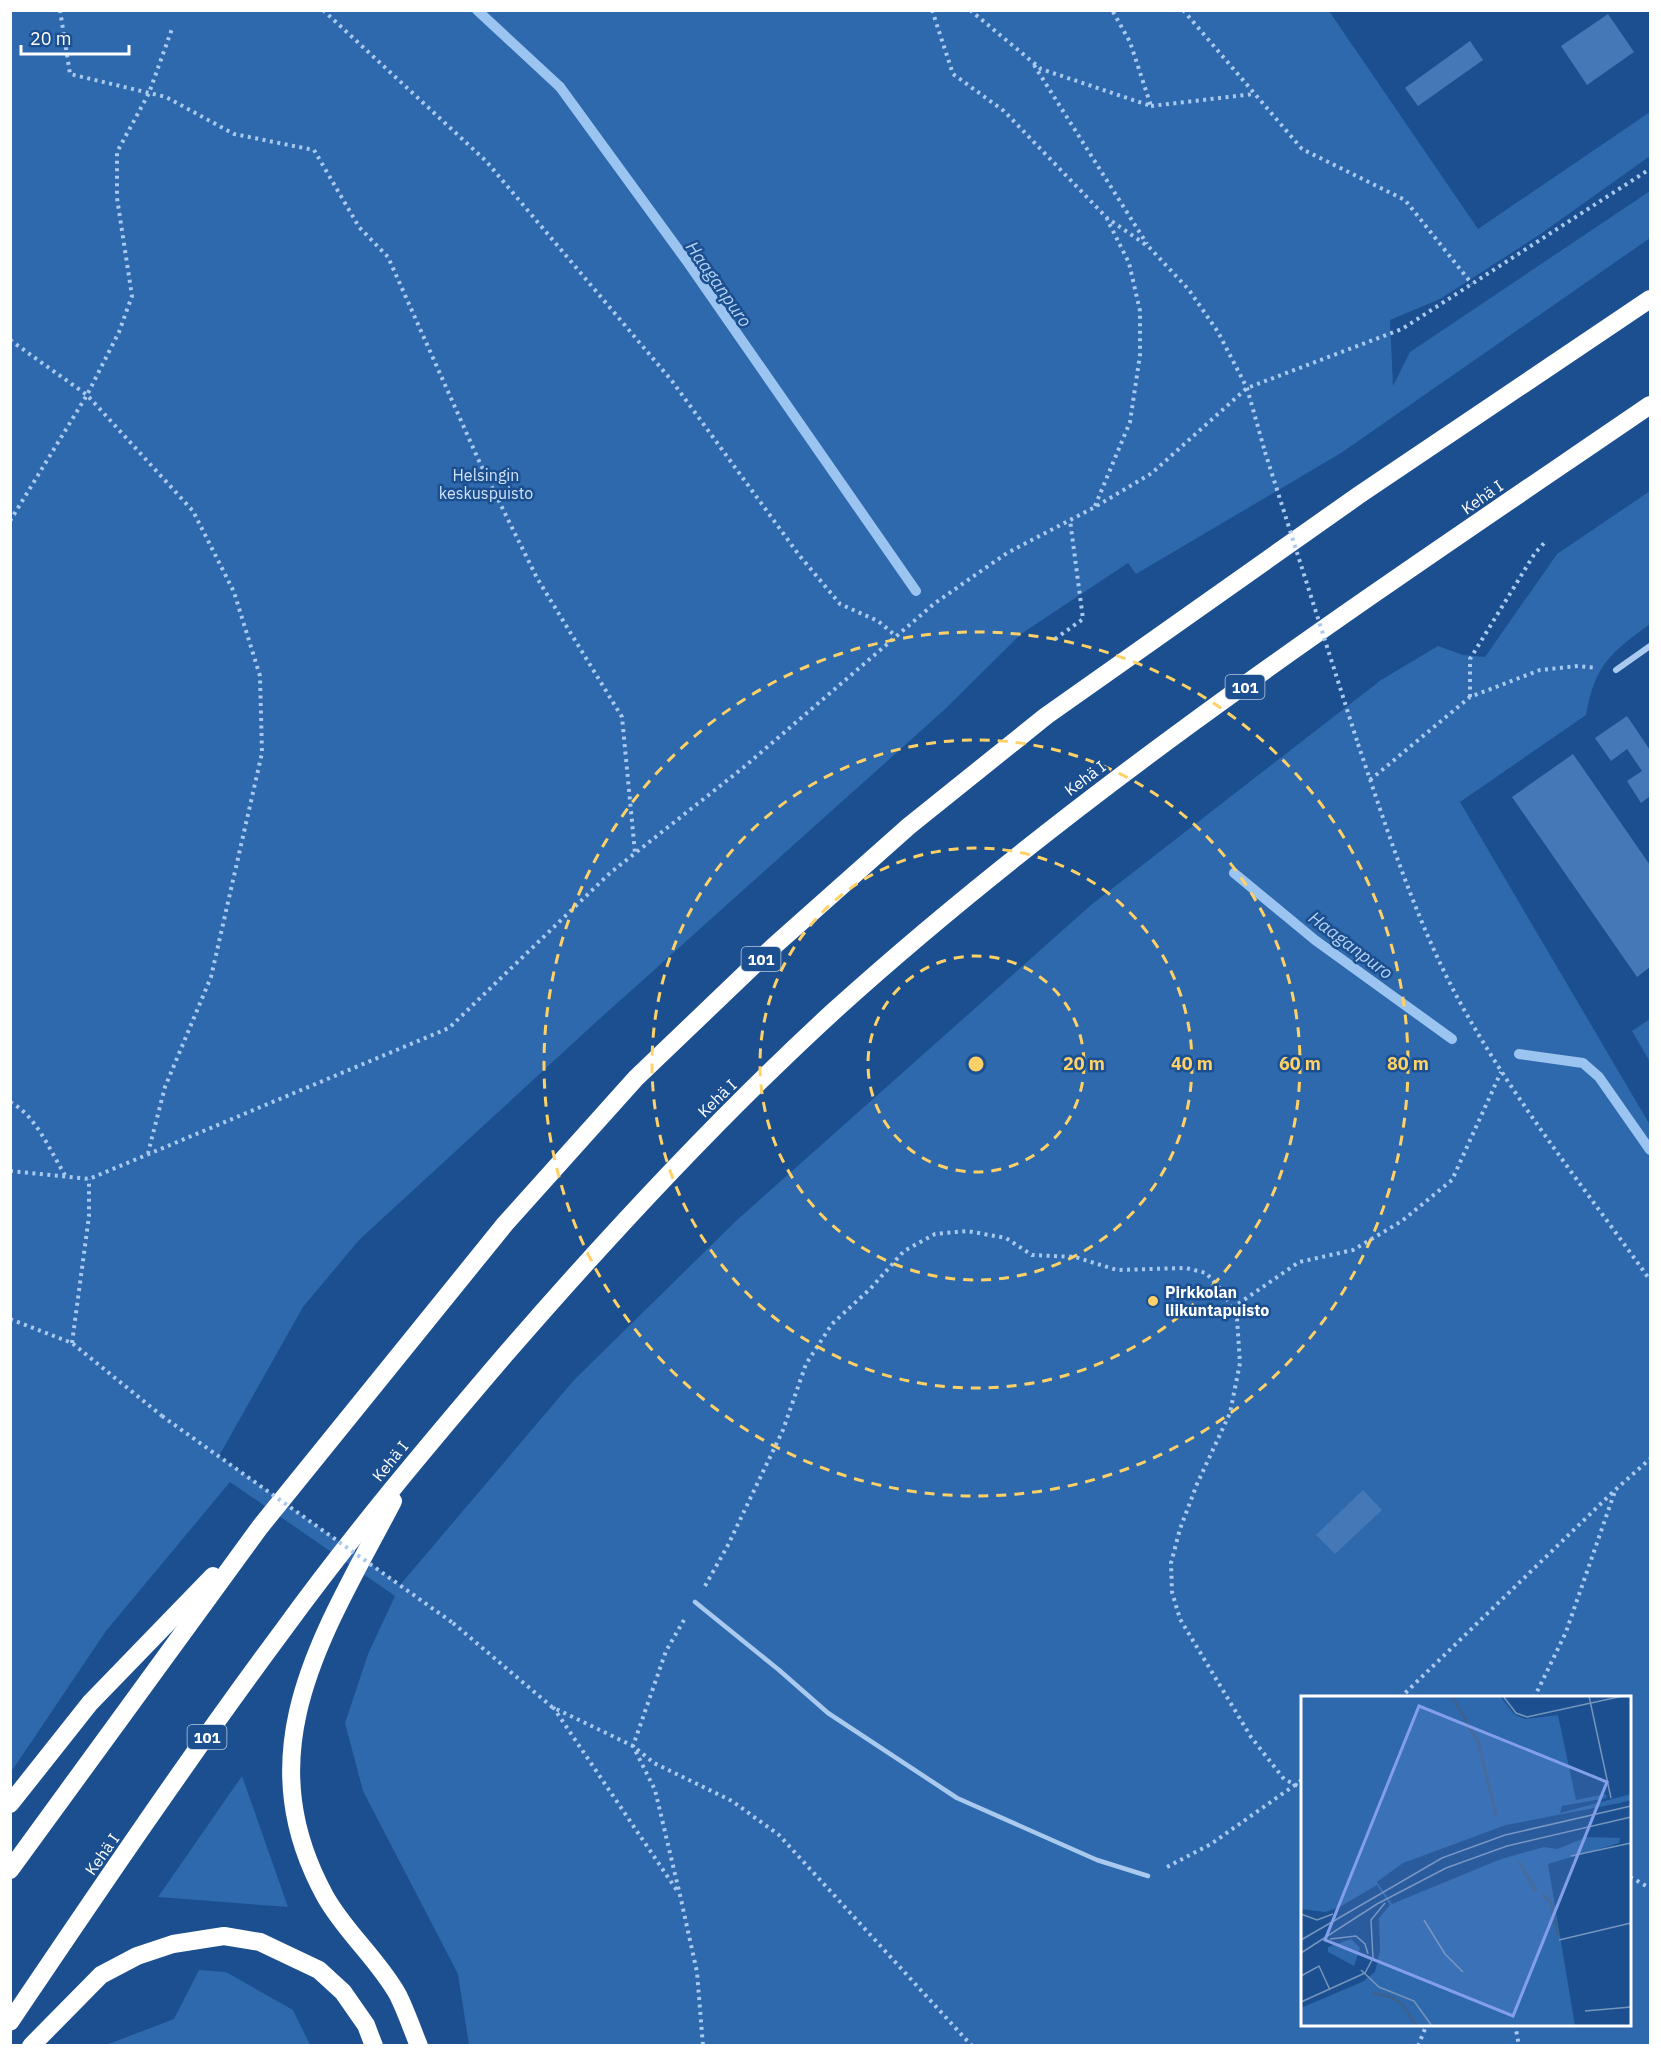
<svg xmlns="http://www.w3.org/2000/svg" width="1661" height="2056" viewBox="0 0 1661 2056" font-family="'IBM Plex Sans',sans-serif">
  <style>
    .green { fill: #2e69ad; fill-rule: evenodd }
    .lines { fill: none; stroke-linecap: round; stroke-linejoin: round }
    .stream { stroke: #9cc4f0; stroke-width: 10 }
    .building { fill: #4478b7 }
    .path { stroke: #a9c9ee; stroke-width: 4; stroke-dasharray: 3 4.5; stroke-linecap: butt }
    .lane { stroke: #a9c9ee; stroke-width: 4.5 }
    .street { stroke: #a9c9ee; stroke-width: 6 }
    .highway { stroke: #fff; stroke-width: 18 }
    .path-bridge { stroke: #a9c9ee; stroke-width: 4; stroke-dasharray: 3 4.5; stroke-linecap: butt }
    .ring { fill: none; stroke: #ffd166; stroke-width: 3; stroke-dasharray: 10 8 }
    .poi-dot { fill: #ffd166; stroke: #1b4f8f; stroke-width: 2 }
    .labels { text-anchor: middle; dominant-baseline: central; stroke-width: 5; stroke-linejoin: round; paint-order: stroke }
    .shield { fill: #1b4f8f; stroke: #bbcadd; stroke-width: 1.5 }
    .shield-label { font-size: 15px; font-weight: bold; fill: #fff }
    .park-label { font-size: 16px; fill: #cfe3fa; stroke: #1b4f8f }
    .street-label { font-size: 16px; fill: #fff; stroke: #1b4f8f }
    .poi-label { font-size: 16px; font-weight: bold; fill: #fff; stroke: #1b4f8f; text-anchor: start }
    .water-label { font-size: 18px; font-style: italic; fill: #b5d3f5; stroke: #1b4f8f }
    .inset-river { fill: none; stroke: #3c6290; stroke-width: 3 }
    .inset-road { fill: none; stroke: #7695bc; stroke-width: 1.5 }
    .view { fill: #839eea; fill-opacity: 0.15; stroke: #839eea; stroke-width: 3 }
    .inset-edge { fill: none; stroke: #fff; stroke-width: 3 }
    .centre { fill: #ffd166; stroke: #1b4f8f; stroke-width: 3 }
    .ring-label { font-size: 18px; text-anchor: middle; font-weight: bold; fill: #ffd166; stroke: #1b4f8f; stroke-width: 5; stroke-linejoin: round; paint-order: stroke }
  </style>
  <rect width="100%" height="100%" fill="#1b4f8f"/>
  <g class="green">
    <path d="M11,11H1329L1478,229L1650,112V156L1539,235L1440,299L1390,320L1393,386L1410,352L1650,191V238L1341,453L1136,574L1128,563L1021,634L943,711L595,1023L359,1240L303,1307L219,1456L400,1585L574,1380L736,1221L1091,905L1381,680L1438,646L1463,655L1485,657L1557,554L1650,491V624C1610,653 1595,665 1586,715L1460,802L1650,1125V2045H469L458,1974L363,1791L345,1723L368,1654L395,1596L230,1482L106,1631L11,1772ZM1302,1698H1630V2024H1302Z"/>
    <path d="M1650,1019V1062L1632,1031Z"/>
    <path d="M242,1776L288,1907L158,1897Z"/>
    <path d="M199,1970L226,1972L293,2010L310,2045H106L174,2019Z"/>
  </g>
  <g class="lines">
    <g class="stream">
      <path d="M477,10L560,87L686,260L916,591"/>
      <path d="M1234,873L1315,940L1452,1039"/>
      <path d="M1519,1054L1583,1063L1599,1077L1650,1150"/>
    </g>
  </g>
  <g class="building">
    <path d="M1608,14L1634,52L1587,85L1561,46Z"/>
    <path d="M1470,41L1483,60L1418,106L1405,88Z"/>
    <path d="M1627,716L1650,750V796L1641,803L1627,781L1642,771L1627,749L1611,761L1595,738Z"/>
    <path d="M1573,754L1650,865V967L1637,977L1512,797Z"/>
    <path d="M1363,1490L1382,1510L1335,1554L1316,1535Z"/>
  </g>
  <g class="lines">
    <g class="path">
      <path d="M60,10L70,74L166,97L234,134L314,150L359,227L388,257L479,461L537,578L622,717L635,853"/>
      <path d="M323,10L486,161L672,381L799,555L840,604L878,621L896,636"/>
      <path d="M932,10L953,74L1004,111L1107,218L1149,247L1189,290L1218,332L1247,388L1265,452"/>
      <path d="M970,10L1041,69L1151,106L1130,42L1112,10"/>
      <path d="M1183,10L1302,149L1405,200L1472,284"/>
      <path d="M1034,65L1147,244"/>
      <path d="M1151,106L1254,94"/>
      <path d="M10,340L87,395L193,511L234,592L260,676L262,753L211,977L165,1087L148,1153"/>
      <path d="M1095,506L1130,422L1140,355V311L1129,263L1107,219"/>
      <path d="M10,521L87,395L119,332L132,296L117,198V152L149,93L173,26"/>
      <path d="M1055,639L1083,619L1070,520"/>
      <path d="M1470,697V659L1535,553L1546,541"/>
      <path d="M1358,744C1388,832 1417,925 1462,1006C1516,1103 1586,1190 1650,1280"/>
      <path d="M1370,780L1470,697L1540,670L1578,666L1597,668"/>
      <path d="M10,1102C36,1115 50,1151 65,1175"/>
      <path d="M10,1171L89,1179L449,1028L610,873L744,767L935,603L1007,553L1095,507L1152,473L1247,388L1402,329L1650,169"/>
      <path d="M1232,1308L1299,1262L1353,1250L1402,1221L1452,1180L1501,1072"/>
      <path d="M10,1319L72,1343L162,1416"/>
      <path d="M72,1343L89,1216V1179"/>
      <path d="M705,1586L727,1547L783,1430L806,1364L832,1324L870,1289L904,1251L935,1234L967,1231L1006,1238L1032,1255L1075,1257L1117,1270L1186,1268L1206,1273L1224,1293L1237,1319L1240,1363L1230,1413L1197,1484L1180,1529L1171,1563L1172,1592L1180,1619L1251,1737L1284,1779L1302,1788"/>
      <path d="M684,1620L666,1651L633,1746L655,1790L680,1895L697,1972L703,2046"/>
      <path d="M453,1623L552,1707L633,1746L654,1763L732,1801L779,1835L972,2046"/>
      <path d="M1400,1698L1615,1490L1650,1459"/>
      <path d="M1534,1698L1566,1632L1615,1491"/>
      <path d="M553,1707L678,1892"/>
      <path d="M1167,1867L1211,1844L1302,1780"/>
      <path d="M1630,1877L1650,1888"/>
      <path d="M1515,2024L1519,2046"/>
      <path d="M1418,2046L1427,2024"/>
    </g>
    <path class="lane" d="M695,1602L779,1670L828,1713L957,1798L1097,1860L1148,1876"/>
    <path class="street" d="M1616,670L1650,646"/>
    <g class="highway">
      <path d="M393,1501C325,1632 244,1748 325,1896C345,1932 378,1959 398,1995C406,2011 412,2029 419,2046"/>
      <path d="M10,1804L90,1703L213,1576"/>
      <path d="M10,1870L260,1527L505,1224L636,1078L774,946L909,826L1046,716L1359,495L1650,299"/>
      <path d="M10,2022C99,1890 189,1757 284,1629C353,1534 428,1445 504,1356C608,1236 717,1118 835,1010C1085,784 1372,595 1650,405"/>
      <path d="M31,2046L101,1975L137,1956L173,1944L224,1936L260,1942L319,1970L343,1992L366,2025L374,2046"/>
    </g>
    <g class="path-bridge">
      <path d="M1265,452L1358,744"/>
      <path d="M162,1416L453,1623"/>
    </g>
  </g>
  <g class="ring">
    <circle cx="976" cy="1064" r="108"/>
    <circle cx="976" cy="1064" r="216"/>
    <circle cx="976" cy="1064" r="324"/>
    <circle cx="976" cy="1064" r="432"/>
  </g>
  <circle class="poi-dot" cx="1153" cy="1301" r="6"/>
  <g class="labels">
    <g class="shield">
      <rect x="1225.5" y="675" width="39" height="24" rx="4.5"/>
      <rect x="741.5" y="947" width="39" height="24" rx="4.5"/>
      <rect x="187.5" y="1725" width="39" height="24" rx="4.5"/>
    </g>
    <g class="shield-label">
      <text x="1245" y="687">101</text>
      <text x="761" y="959">101</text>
      <text x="207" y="1737">101</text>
    </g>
    <g class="park-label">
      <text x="486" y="475">Helsingin<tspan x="486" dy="18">keskuspuisto</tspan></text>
    </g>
    <g class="street-label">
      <text transform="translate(1482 497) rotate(-35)">Kehä I</text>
      <text transform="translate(1085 778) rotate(-37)">Kehä I</text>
      <text transform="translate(717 1098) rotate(-44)">Kehä I</text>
      <text transform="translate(390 1461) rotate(-51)">Kehä I</text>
      <text transform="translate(102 1854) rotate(-55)">Kehä I</text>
    </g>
    <g class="poi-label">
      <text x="1165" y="1292">Pirkkolan<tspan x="1165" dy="18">liikuntapuisto</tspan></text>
    </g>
    <g class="water-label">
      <text transform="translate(719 284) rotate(55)">Haaganpuro</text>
      <text transform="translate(1351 945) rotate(37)">Haaganpuro</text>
    </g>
  </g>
  <g transform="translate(1301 1696)">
    <rect width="330" height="330" fill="#1b4f8f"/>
    <path d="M0,0H199L213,18L224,23L257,19L275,104L305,98L306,102L261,110L259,117L330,98V104L319,107L205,129L102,167L76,186L91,208L200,163L243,151L256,153L286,141L319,142L318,147L247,168L274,330H0V312L61,286L74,276L79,255L78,222L89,209L76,189L37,212L24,216L0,213ZM50,243L59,252L53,270L27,256V251Z" fill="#2e69ad"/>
    <path class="inset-river" d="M151,0L177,46L195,119M218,166L235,195M242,199L250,206L257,240M72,297L90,301L102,309L115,330"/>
    <path class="inset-road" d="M202,0L215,17L226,21L322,0M288,0L310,102M270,160L330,147M0,218L16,224L32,218M123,224L144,258L162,276M29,243L55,240L64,248L67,258M0,244L141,162L204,139L330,110M258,244L330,227M0,257L76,208L145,172L206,150L330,121M60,274L78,291L113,305L131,330M64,277L72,262L70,224L84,207M0,280L18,270L29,294M0,306L64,277M284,315L330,311"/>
    <path class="view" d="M118,10L306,86L212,320L24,244Z"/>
    <rect width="330" height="330" class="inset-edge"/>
  </g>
  <circle cx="976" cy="1064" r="9" class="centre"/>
  <g class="ring-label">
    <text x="1084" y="1070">20 m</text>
    <text x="1192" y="1070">40 m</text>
    <text x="1300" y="1070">60 m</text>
    <text x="1408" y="1070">80 m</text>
  </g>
  <rect width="1661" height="2056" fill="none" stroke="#ffffff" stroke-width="24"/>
  <path d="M21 45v9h108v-9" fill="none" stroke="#ffffff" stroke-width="3"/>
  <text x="30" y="45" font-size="18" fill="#ffffff" stroke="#1b4f8f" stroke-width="4.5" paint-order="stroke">20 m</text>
</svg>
